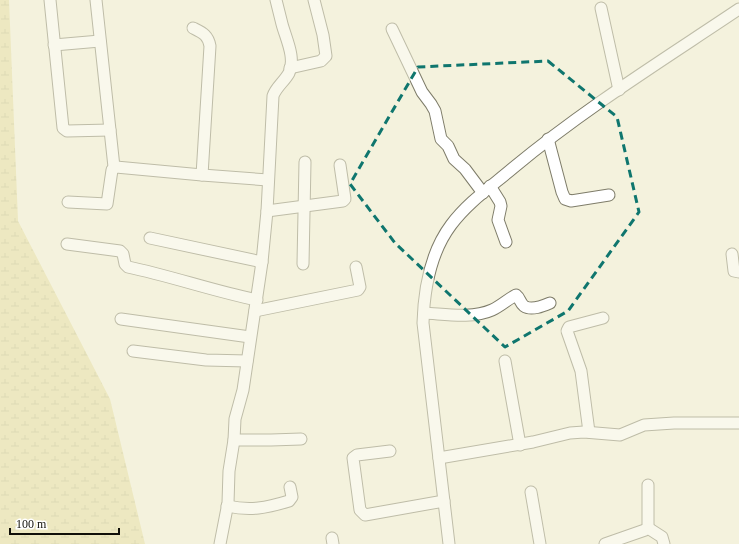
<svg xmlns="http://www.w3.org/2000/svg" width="739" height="544" viewBox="0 0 739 544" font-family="'Times New Roman',serif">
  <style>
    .wetland { fill: url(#wetland-marsh) }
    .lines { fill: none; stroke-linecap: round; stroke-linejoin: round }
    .minor-casing { stroke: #7e7c69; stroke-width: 13 }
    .minor { stroke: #fff; stroke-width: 11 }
    .marked { fill: none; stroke: #0f766e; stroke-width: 3; stroke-dasharray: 8 5; stroke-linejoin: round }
  </style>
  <defs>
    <pattern id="wetland-marsh" width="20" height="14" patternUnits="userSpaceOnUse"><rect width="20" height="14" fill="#e4dc9f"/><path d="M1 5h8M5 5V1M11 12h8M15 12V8" fill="none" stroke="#c3bc88"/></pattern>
  </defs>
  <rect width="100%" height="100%" fill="#f4f2dd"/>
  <path class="wetland" d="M0,0H9L18,221L110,399L145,544H0Z"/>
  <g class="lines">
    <defs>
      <g id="minor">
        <path d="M50,0L63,128L67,131L110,130"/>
        <path d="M96,0L114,167"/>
        <path d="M601,8L619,90"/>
        <path d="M193,28C203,33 208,35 210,46L202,175"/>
        <path d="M392,29L422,92L431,104L435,111L441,139L448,146L454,159L465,169L483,193"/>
        <path d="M54,45L100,41"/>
        <path d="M290,68L321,61L326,56L323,35L314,0"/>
        <path d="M548,139L562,192L565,199L571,201L609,195"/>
        <path d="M490,186L500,202L501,206L498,220L506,242"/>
        <path d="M68,202L107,204L112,170L116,167L202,175L268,180"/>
        <path d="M267,211L343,201L345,199L340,165"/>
        <path d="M150,238L262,262"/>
        <path d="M67,244L120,251L123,254L125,264L128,267C171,276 213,291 257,300"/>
        <path d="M732,254L734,271L739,272"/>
        <path d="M303,264L305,162"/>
        <path d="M255,311L358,290L360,287L356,267"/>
        <path d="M424,313C445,314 472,319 492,310C501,306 508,299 516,295C520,298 520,303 524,306C531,311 543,306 550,303"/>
        <path d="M121,319L250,337"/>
        <path d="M133,351L206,360L247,361"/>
        <path d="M505,361L520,445"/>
        <path d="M589,432L581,371L567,331L569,327L603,318"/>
        <path d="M234,440H271L301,439"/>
        <path d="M390,451L357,455L353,458L360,510L365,515L444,501"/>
        <path d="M439,458L533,442L570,433L584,432L620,435L644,425L674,423H739"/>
        <path d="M531,492L540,544"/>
        <path d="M227,506C251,511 266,508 289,501L292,497L290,487"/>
        <path d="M648,528L662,537L664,544"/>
        <path d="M332,538L333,544"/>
        <path d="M220,544L228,503L229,471L234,440L235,419L243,390L262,262L267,211L273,96C276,87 284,82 289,73C296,58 286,39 282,24C280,16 278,8 276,0"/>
        <path d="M449,544L423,323C424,289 430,253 451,225C468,202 492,186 513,168C584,109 663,60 739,9"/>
        <path d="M605,544L645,530L648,528V485"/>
      </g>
    </defs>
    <use href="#minor" class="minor-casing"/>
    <use href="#minor" class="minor"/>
  </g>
  <path d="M0 0H739V544H0ZM548,61L617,117L639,212L568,311L505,347L395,243L350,184L418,67Z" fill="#f4f2dd" fill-opacity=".55" fill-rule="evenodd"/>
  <path class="marked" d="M548,61L617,117L639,212L568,311L505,347L395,243L350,184L418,67Z"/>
  <path d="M10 528v6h109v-6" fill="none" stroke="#111009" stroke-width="2"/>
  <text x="16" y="528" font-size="12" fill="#111009" stroke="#ffffff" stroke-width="3" paint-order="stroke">100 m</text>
</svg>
